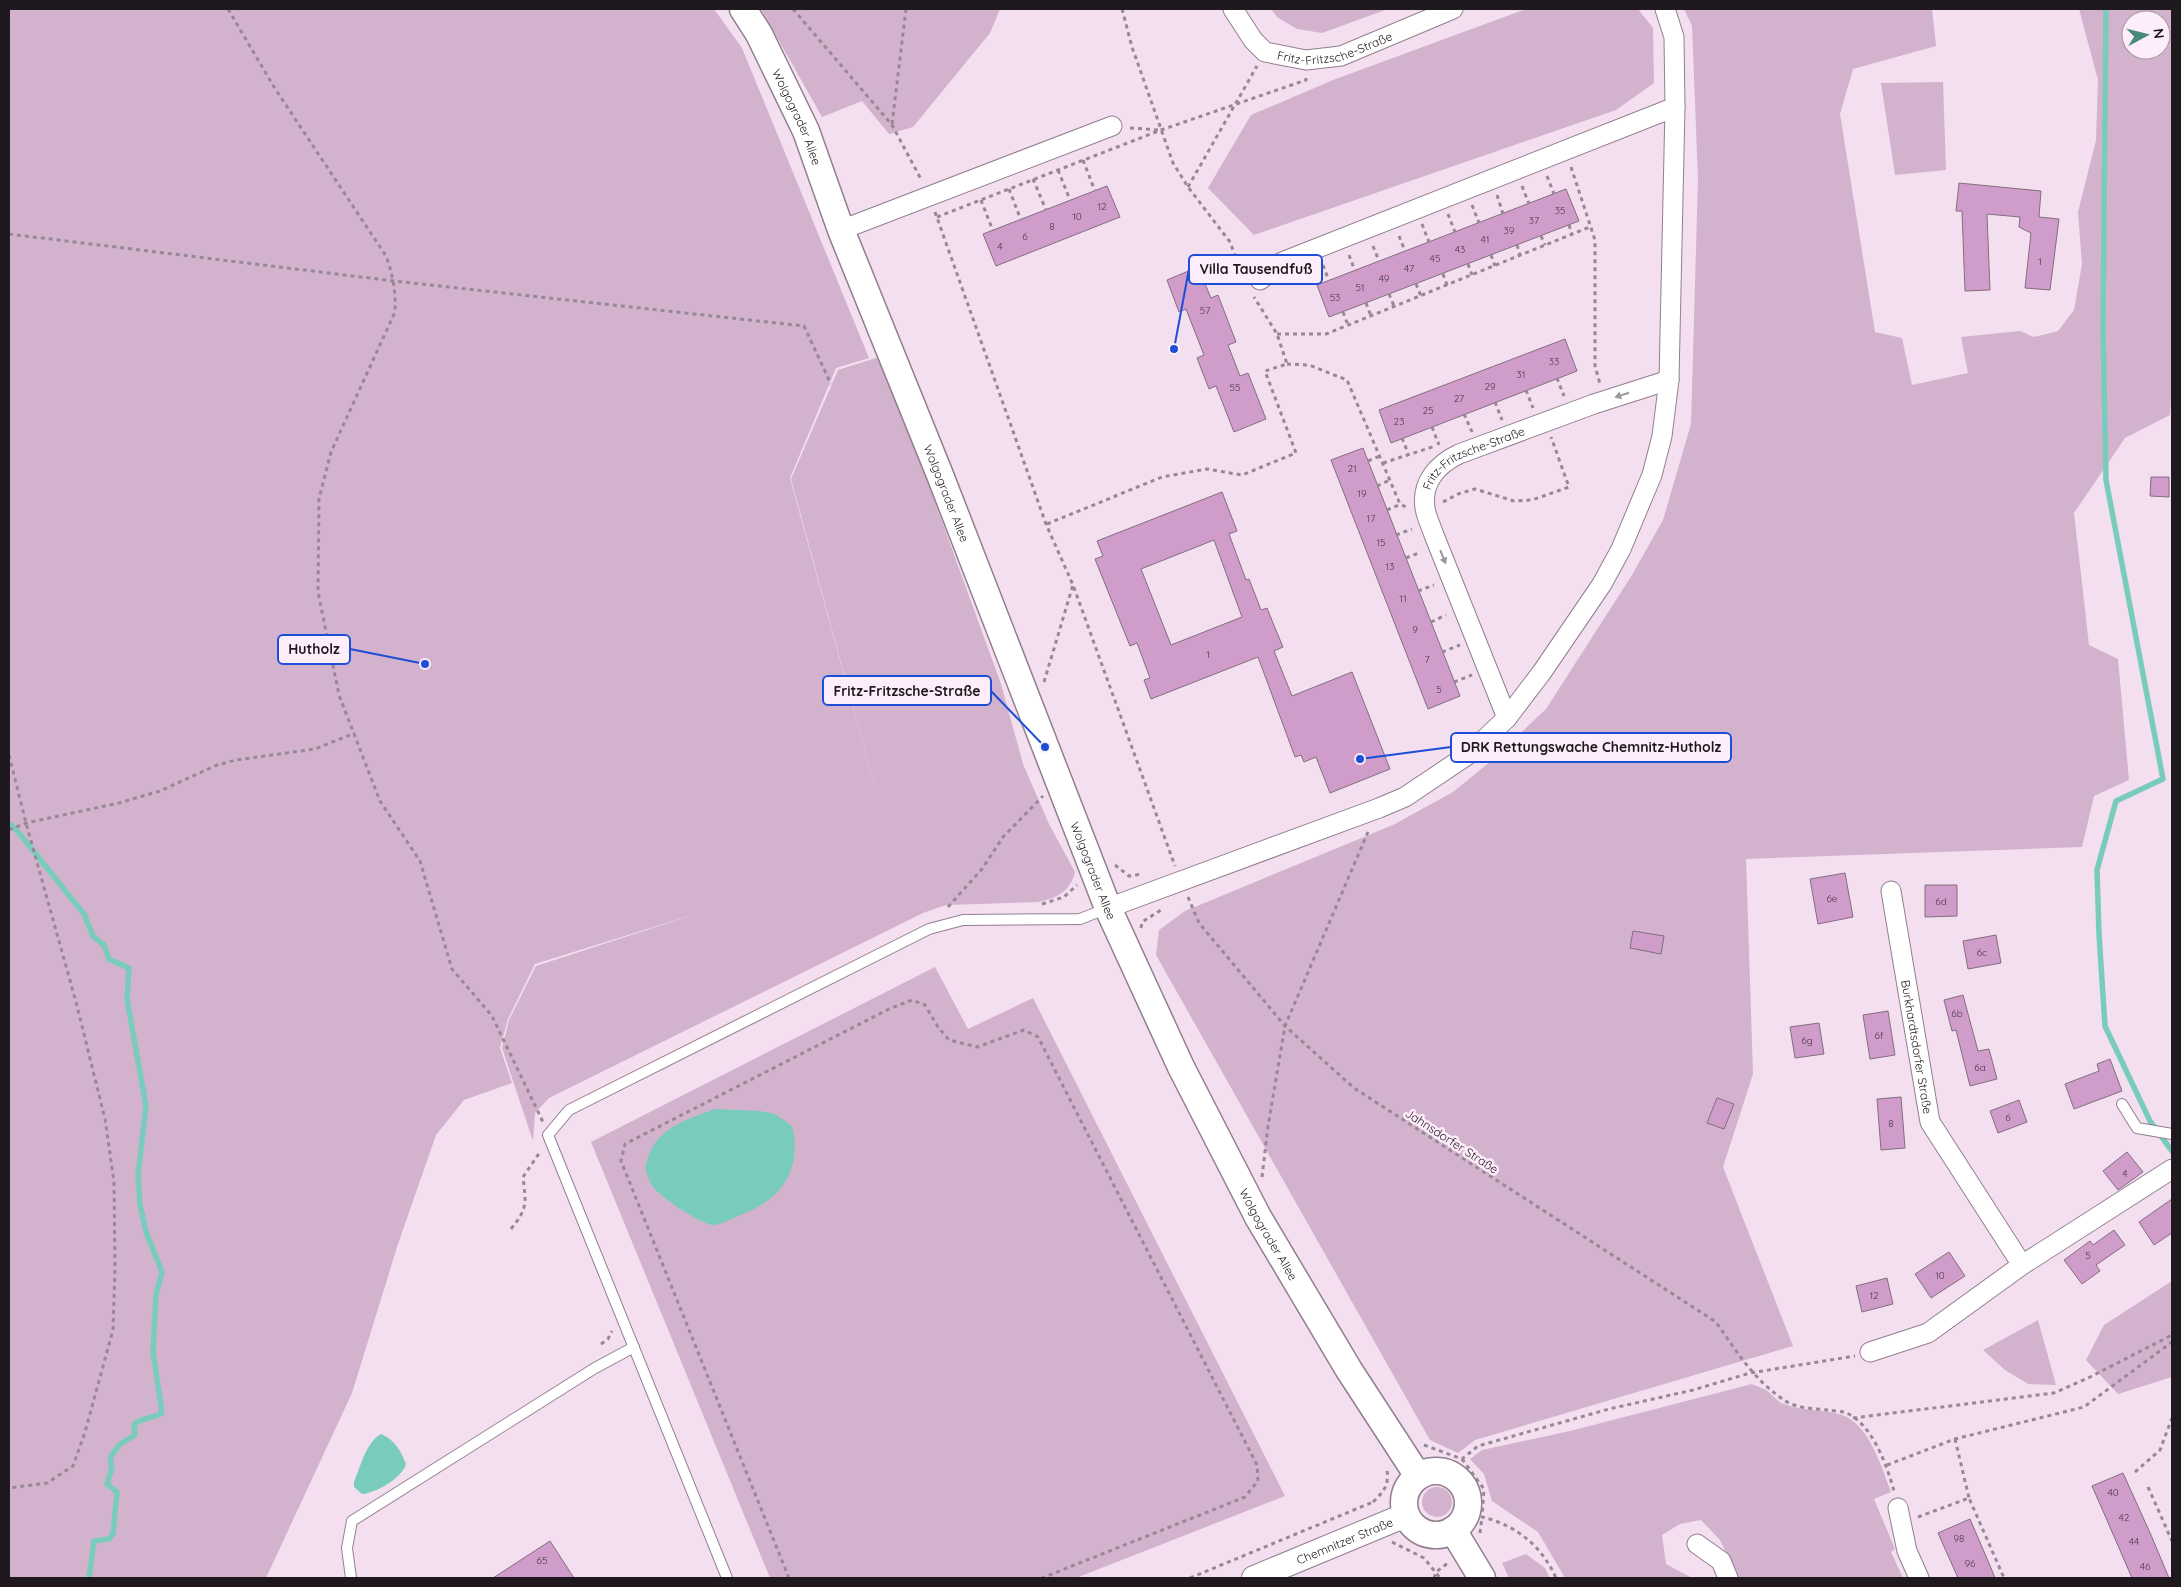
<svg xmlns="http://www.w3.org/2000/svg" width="2181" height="1587" viewBox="0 0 2181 1587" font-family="Quicksand,sans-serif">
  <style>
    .green { fill: #d3b2ce; fill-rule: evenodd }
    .water { fill: #79ccbc }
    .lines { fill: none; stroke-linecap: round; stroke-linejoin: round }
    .stream { stroke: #79ccbc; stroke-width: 5.5 }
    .building { fill: #d09cc9; stroke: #816f7e; fill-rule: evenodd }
    .service-casing { stroke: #917f8e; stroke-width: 12 }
    .minor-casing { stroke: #917f8e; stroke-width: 21 }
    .tertiary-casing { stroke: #917f8e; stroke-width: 26 }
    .secondary-casing { stroke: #917f8e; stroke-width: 29 }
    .path { stroke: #978895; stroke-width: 3; stroke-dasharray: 4 4; stroke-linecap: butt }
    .service { stroke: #fff; stroke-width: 10 }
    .minor { stroke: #fff; stroke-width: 19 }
    .tertiary { stroke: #fff; stroke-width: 24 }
    .secondary { stroke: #fff; stroke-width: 26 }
    .oneway { fill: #9a979a }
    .labels { text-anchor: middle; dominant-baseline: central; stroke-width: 5; stroke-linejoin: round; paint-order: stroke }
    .number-label { font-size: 10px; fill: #4b3949 }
    .street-label { font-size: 12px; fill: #1f181e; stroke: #feeefb }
    .leader { fill: none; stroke: #1d4ed8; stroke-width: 2 }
    .callout-dot { fill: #1d4ed8; stroke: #feeefb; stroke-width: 2 }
    .callout { fill: #feeefb; stroke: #1d4ed8; stroke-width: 2 }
    .callout-label { font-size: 14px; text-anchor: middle; font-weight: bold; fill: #1f181e }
  </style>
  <rect width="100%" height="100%" fill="#f3dff0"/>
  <g class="green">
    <path d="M9,9H714L742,48L869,358L836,368L790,478L892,850L791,479L838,370L882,356L1001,684L1023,764L1049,824L1075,872C1070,892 1057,898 1038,902L946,905L923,913L549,1098L535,1113L533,1141L502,1048L509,1020L536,966L702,912L535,964L508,1019L500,1048L512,1083L464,1100L436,1135L398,1244L352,1393L266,1578H9Z"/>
    <path d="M761,9H1000L990,33L913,127L889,134L862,101L822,117Z"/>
    <path d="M1271,9H1388L1322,33L1297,29L1277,17Z"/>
    <path d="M1526,9H1638L1653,28L1654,83L1616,110L1254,235L1208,188L1251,115L1333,80Z"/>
    <path d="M1684,9H1932L1936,46L1853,69L1840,114L1875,332L1902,338L1912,385L1968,373L1961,337L2020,331L2034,337L2058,331L2074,310L2082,264L2078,212L2096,140L2098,80L2079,9H2172V376L2170,415L2125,438L2074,513L2089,645L2118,659L2129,780L2094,796L2082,847L1746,859L1753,1074L1723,1167L1793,1346L1475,1440L1458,1453L1430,1440L1156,955L1159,930L1185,911L1393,825L1453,792L1491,761L1546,709L1632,575L1663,520L1691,424L1698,179L1692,26ZM2131,20H2161V50H2131Z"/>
    <path d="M1943,82L1946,170L1895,175L1881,83Z"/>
    <path d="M935,967L968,1029L1033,998L1285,1496L1076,1578H770L591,1142Z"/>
    <path d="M2172,1281V1377L2118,1394L2086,1360L2104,1325Z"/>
    <path d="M2038,1320L2056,1385L2028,1384L2005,1370L1983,1350Z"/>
    <path d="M1752,1384C1757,1386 1762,1388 1766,1390C1772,1394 1776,1400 1781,1403C1801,1411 1823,1409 1842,1415C1869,1424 1882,1468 1891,1492L1874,1499L1895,1549L1891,1552L1903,1578H1738L1720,1540L1701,1520L1680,1524L1662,1535L1666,1564L1692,1578H1565L1538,1532L1492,1501L1484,1474L1470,1459L1482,1450L1570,1431Z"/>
    <circle cx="1437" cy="1502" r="15"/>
    <path d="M1526,1554L1545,1568L1550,1578H1509L1502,1563Z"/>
  </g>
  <g class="water">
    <path d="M715,1109L760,1111L775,1114L792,1126C803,1171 780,1201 738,1216C731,1219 720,1225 713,1225C700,1224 659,1196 652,1186C649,1181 647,1174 645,1168C647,1161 649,1152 653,1146C666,1125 693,1117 715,1109Z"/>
    <path d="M381,1434C394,1439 401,1451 406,1464C402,1478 376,1493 362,1494L354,1487V1482C360,1468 366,1442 381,1434Z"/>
  </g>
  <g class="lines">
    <g class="stream">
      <path d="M2106,9L2103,328L2106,480L2163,779L2116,801L2097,870L2099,934L2105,1026L2150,1121L2172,1151"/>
      <path d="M9,823L19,833L84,914L93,936L104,945L109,959L129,968L127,999L146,1106L138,1175L140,1204L146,1232L162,1272L156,1295L153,1352L162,1413C153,1419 141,1417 134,1425L135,1435L119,1445L110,1458L112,1467L107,1484L117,1492L113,1534L109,1539L94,1541L89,1578"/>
    </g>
  </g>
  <g class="building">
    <path d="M1959,183L2041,191L2039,217L2059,219L2050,290L2025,288L2031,233L2019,227L2020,217L1987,214L1990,290L1965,291L1962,211H1956Z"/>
    <path d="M1107,186L1120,217L996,266L983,234Z"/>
    <path d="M1566,189L1579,221L1329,317L1317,285Z"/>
    <path d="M1198,267L1211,298L1218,295L1236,342L1228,345L1240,376L1248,373L1266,419L1234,432L1216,386L1209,389L1197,358L1204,355L1186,309L1179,312L1167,280Z"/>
    <path d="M1565,339L1577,371L1391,443L1379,410Z"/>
    <path d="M1363,448L1460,696L1428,709L1331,460Z"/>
    <path d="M2151,477H2169V497L2150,496Z"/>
    <path d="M1222,492L1237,531L1229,534L1246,580L1249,579L1261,610L1267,608L1273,623L1283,647L1274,651L1292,696L1352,672L1390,769L1330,793L1316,757L1304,762L1301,755L1295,757L1258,657L1151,699L1144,680L1150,678L1137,643L1130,646L1095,559L1103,556L1097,541ZM1214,540L1242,617L1171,645L1141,569Z"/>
    <path d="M1845,873L1853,917L1818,924L1810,879Z"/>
    <path d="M1925,885H1957V916L1925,917Z"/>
    <path d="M1633,931L1664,936L1661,954L1630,948Z"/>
    <path d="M1996,935L2001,963L1968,969L1963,941Z"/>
    <path d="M1963,995L1978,1051L1989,1049L1997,1079L1970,1086L1956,1030L1952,1031L1944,1000Z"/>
    <path d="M1888,1011L1895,1055L1870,1059L1863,1015Z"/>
    <path d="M1819,1023L1824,1054L1795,1058L1790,1027Z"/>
    <path d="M2110,1059L2122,1091L2074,1109L2065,1084L2099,1071L2097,1064Z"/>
    <path d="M1901,1097L1905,1148L1881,1150L1877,1099Z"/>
    <path d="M1717,1098L1734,1104L1724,1129L1707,1123Z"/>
    <path d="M2019,1100L2027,1122L1998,1133L1990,1111Z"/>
    <path d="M2127,1152L2143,1172L2118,1190L2103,1171Z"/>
    <path d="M2172,1199V1233L2154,1245L2139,1222Z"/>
    <path d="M2114,1230L2125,1245L2096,1265L2100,1271L2082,1284L2064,1260L2090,1241L2093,1245Z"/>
    <path d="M1949,1252L1965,1276L1931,1298L1915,1274Z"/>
    <path d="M1887,1278L1893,1304L1862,1312L1856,1286Z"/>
    <path d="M2123,1473L2151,1535L2169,1578H2132L2103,1511L2092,1486Z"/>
    <path d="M1970,1519L1991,1568L1995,1578H1958L1938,1533Z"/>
    <path d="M550,1541L574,1578H493Z"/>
  </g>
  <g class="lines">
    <defs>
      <g id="service">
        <path d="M2122,1104L2137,1128L2172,1134"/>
        <path d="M351,1578L347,1548L352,1521L595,1368L634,1347"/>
        <path d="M727,1578L548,1135L569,1110L929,929L963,920L1080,919L1108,908"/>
      </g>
      <g id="minor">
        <path id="s1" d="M1233,9L1253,40L1265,52L1306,60L1341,56L1453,9"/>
        <path d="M841,230L1112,126"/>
        <path d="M1260,280L1282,262L1675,107"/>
        <path id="s2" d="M1507,718L1434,535C1431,526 1426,516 1425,508C1421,482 1438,464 1459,454L1594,404L1669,380"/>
        <path id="s3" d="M1891,891L1930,1122L2022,1265"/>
        <path d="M1108,908L1379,808L1405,797L1469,754L1507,718L1542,672L1602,584L1621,549L1652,475L1662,436L1669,380L1675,107L1674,37L1665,9"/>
        <path d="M1870,1352L1928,1333L2022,1265L2172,1169"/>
        <path d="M1898,1508L1907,1551L1919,1578"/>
        <path d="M1697,1544L1721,1561L1728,1578"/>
      </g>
      <g id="tertiary">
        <path id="s4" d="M1254,1578L1406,1515"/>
      </g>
      <g id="secondary">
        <path id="s5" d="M743,9L759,34L806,131L841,230L940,475L1108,908L1181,1067L1258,1217L1349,1370L1418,1476"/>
        <circle cx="1436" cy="1503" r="32"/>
        <path d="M1453,1530L1482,1578"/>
      </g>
    </defs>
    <use href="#service" class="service-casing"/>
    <use href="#minor" class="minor-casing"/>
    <use href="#tertiary" class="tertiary-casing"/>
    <use href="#secondary" class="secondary-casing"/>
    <g class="path">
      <path d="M228,9L274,87L386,256C393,275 396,292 395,312L331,452L319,499L318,592L339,695L380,801L420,861L452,969L492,1016L543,1122"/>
      <path d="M793,9L892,125L922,181"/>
      <path d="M1122,9L1132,47L1173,163L1188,187L1230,242L1243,276"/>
      <path d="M892,124L906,9"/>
      <path d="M1130,128L1159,130"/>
      <path d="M1083,160L1095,191"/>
      <path d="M1571,167L1595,240V366L1600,384"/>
      <path d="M1058,170L1070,200"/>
      <path d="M1547,176L1554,194"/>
      <path d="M1033,179L1046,210"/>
      <path d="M1522,186L1529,204"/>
      <path d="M1188,187L1257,66"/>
      <path d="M1009,189L1021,220"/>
      <path d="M1497,195L1503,214"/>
      <path d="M981,200L993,231"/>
      <path d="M1472,205L1479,223"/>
      <path d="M935,212L1046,524L1073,585L1175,866"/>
      <path d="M1448,214L1455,232"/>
      <path d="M937,217L1161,130L1306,80V78"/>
      <path d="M1422,224L1429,242"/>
      <path d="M1569,225L1572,234"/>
      <path d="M9,234L394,281L804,326L831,384"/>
      <path d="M1399,236L1405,251"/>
      <path d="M1541,236L1545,245"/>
      <path d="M1517,245L1520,255"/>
      <path d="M1373,246L1379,261"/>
      <path d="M1349,255L1355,271"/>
      <path d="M1491,255L1495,266"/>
      <path d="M1468,264L1472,275"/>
      <path d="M1323,265L1329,281"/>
      <path d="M1443,274L1447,285"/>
      <path d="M1416,284L1421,296"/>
      <path d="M1389,294L1394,306"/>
      <path d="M1366,303L1371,316"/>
      <path d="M1343,312L1348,325"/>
      <path d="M1277,334H1326L1592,226"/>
      <path d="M1287,364L1309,365L1347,380L1400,504L1408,508"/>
      <path d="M1557,378L1564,396"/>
      <path d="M1526,390L1533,408"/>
      <path d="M1495,402L1502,420"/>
      <path d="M1464,414L1472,432"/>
      <path d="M1432,427L1439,445"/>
      <path d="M1402,438L1408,453"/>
      <path d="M1368,461L1380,456"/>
      <path d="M1383,463L1435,446"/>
      <path d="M1377,486L1390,480"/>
      <path d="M1443,502L1458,494L1475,489L1514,501L1532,500L1569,487L1551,437"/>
      <path d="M1387,510L1401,504"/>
      <path d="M1047,524L1162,477L1207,469L1242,475L1296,453L1265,371L1287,364L1277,334L1254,297"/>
      <path d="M1396,535L1412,529"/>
      <path d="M1406,558L1421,552"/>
      <path d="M1418,591L1434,585"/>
      <path d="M1431,622L1446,615"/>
      <path d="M1442,652L1460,645"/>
      <path d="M1044,682L1073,585"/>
      <path d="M1454,682L1472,675"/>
      <path d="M9,755L26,823L76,1002L105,1119L114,1182L115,1268L113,1330L85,1432L73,1466L47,1483L9,1488"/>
      <path d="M9,830L26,823L119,803L160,791L217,765L236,760L315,749L355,733"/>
      <path d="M1115,865L1129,876L1143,874"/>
      <path d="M1188,897L1199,923L1285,1026L1354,1088L1716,1322C1736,1351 1754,1380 1784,1400C1795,1408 1815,1409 1829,1410C1833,1411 1839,1411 1844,1412C1872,1422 1887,1466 1894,1491"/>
      <path d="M1042,904L1064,897L1077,885"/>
      <path d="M948,907L982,869L1003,837L1043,796"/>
      <path d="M1141,928L1142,922L1161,910"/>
      <path d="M1262,1177L1268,1126L1285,1026L1368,832"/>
      <path d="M511,1229C528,1208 526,1204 523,1177L540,1152"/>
      <path d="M601,1344L608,1339L612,1331"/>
      <path d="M1853,1418L2054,1393L2090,1377L2172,1335"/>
      <path d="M1955,1439L1969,1498"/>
      <path d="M1424,1445L1462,1459L1478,1446L1609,1409L1693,1390L1750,1373L1855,1356"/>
      <path d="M1462,1459L1484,1489L1482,1517C1516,1525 1542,1546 1556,1578"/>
      <path d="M1887,1465L1955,1439L2084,1407L2172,1342"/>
      <path d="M2135,1472L2160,1450L2172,1418"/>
      <path d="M2148,1487L2172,1541"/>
      <path d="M1373,1502C1384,1491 1389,1486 1387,1470"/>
      <path d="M1918,1517L1969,1498L2004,1578"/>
      <path d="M1480,1533L1482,1517"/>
      <path d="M1392,1542L1424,1558L1440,1578"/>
      <path d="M789,1578L621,1161L625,1144L889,1009L912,1000L925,1005L938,1027L949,1040L977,1047L1024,1030L1038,1037L1257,1465L1258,1481L1245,1497L1042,1578"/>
      <path d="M1190,1578L1373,1502"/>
      <path d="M1434,1578L1436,1572L1448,1563"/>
    </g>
    <use href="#service" class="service"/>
    <use href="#minor" class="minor"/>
    <use href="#tertiary" class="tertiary"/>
    <use href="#secondary" class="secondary"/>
  </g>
  <defs><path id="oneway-solid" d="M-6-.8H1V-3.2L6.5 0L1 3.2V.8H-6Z" transform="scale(1.25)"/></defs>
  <g class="oneway">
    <use href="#oneway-solid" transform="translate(1622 395) rotate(162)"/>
    <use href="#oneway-solid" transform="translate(1443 557) rotate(68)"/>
  </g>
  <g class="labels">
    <g class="number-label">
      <text x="1102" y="206">12</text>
      <text x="1560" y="210">35</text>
      <text x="1077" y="216">10</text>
      <text x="1534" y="220">37</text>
      <text x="1052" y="226">8</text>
      <text x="1509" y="230">39</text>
      <text x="1025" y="236">6</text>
      <text x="1485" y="239">41</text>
      <text x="1000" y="246">4</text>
      <text x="1460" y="249">43</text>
      <text x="1435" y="258">45</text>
      <text x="2040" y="261">1</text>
      <text x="1409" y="268">47</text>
      <text x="1384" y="278">49</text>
      <text x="1360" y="287">51</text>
      <text x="1335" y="297">53</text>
      <text x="1205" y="310">57</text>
      <text x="1554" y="361">33</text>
      <text x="1521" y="374">31</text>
      <text x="1490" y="386">29</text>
      <text x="1235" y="387">55</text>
      <text x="1459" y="398">27</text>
      <text x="1428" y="410">25</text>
      <text x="1399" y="421">23</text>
      <text x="1352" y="468">21</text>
      <text x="1362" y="493">19</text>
      <text x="1371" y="518">17</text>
      <text x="1381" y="542">15</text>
      <text x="1390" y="566">13</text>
      <text x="1403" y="598">11</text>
      <text x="1415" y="629">9</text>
      <text x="1208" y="654">1</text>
      <text x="1427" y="659">7</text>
      <text x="1439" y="689">5</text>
      <text x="1832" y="898">6e</text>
      <text x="1941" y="901">6d</text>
      <text x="1982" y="952">6c</text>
      <text x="1957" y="1013">6b</text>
      <text x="1879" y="1035">6f</text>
      <text x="1807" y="1040">6g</text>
      <text x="1980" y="1067">6a</text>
      <text x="2008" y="1117">6</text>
      <text x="1891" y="1123">8</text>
      <text x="2125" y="1173">4</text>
      <text x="2088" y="1255">5</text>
      <text x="1940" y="1275">10</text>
      <text x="1874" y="1295">12</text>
      <text x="2113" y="1492">40</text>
      <text x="2124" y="1517">42</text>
      <text x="1959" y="1538">98</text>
      <text x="2134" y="1541">44</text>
      <text x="542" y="1560">65</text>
      <text x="1970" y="1563">96</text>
      <text x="2145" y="1566">46</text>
    </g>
    <g class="street-label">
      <text stroke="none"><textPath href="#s1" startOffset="126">Fritz-Fritzsche-Straße</textPath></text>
      <text stroke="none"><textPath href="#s5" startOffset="121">Wolgograder Allee</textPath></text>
      <text stroke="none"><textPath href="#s2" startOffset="304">Fritz-Fritzsche-Straße</textPath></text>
      <text stroke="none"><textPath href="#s5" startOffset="526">Wolgograder Allee</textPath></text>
      <text stroke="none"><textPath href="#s5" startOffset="931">Wolgograder Allee</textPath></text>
      <text stroke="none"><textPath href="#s3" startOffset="158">Burkhardtsdorfer Straße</textPath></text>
      <text transform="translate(1452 1141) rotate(33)">Jahnsdorfer Straße</text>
      <text stroke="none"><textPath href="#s5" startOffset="1335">Wolgograder Allee</textPath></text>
      <text stroke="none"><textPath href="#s4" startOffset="98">Chemnitzer Straße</textPath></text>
    </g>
  </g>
  <path class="leader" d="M1174 349L1189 269M425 664L350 649M1045 747L991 691M1360 759L1451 747"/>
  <g class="callout-dot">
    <circle cx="1174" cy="349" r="5"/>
    <circle cx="425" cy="664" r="5"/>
    <circle cx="1045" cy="747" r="5"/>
    <circle cx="1360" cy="759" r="5"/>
  </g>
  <g class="callout">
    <rect x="1189" y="255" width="133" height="29" rx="5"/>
    <rect x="278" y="635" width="72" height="29" rx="5"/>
    <rect x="823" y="676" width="168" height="29" rx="5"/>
    <rect x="1451" y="733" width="280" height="29" rx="5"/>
  </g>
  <g class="callout-label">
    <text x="1256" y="274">Villa Tausendfuß</text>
    <text x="314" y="654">Hutholz</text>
    <text x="907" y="696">Fritz-Fritzsche-Straße</text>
    <text x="1591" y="752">DRK Rettungswache Chemnitz-Hutholz</text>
  </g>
  <rect width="2181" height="1587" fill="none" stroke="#1f181e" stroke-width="20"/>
  <g transform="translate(2146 35) rotate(83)"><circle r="24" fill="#feeefb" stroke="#a598a3"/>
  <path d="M0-4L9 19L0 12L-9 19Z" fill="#468a7d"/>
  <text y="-8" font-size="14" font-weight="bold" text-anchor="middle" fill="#1f181e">N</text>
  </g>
</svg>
